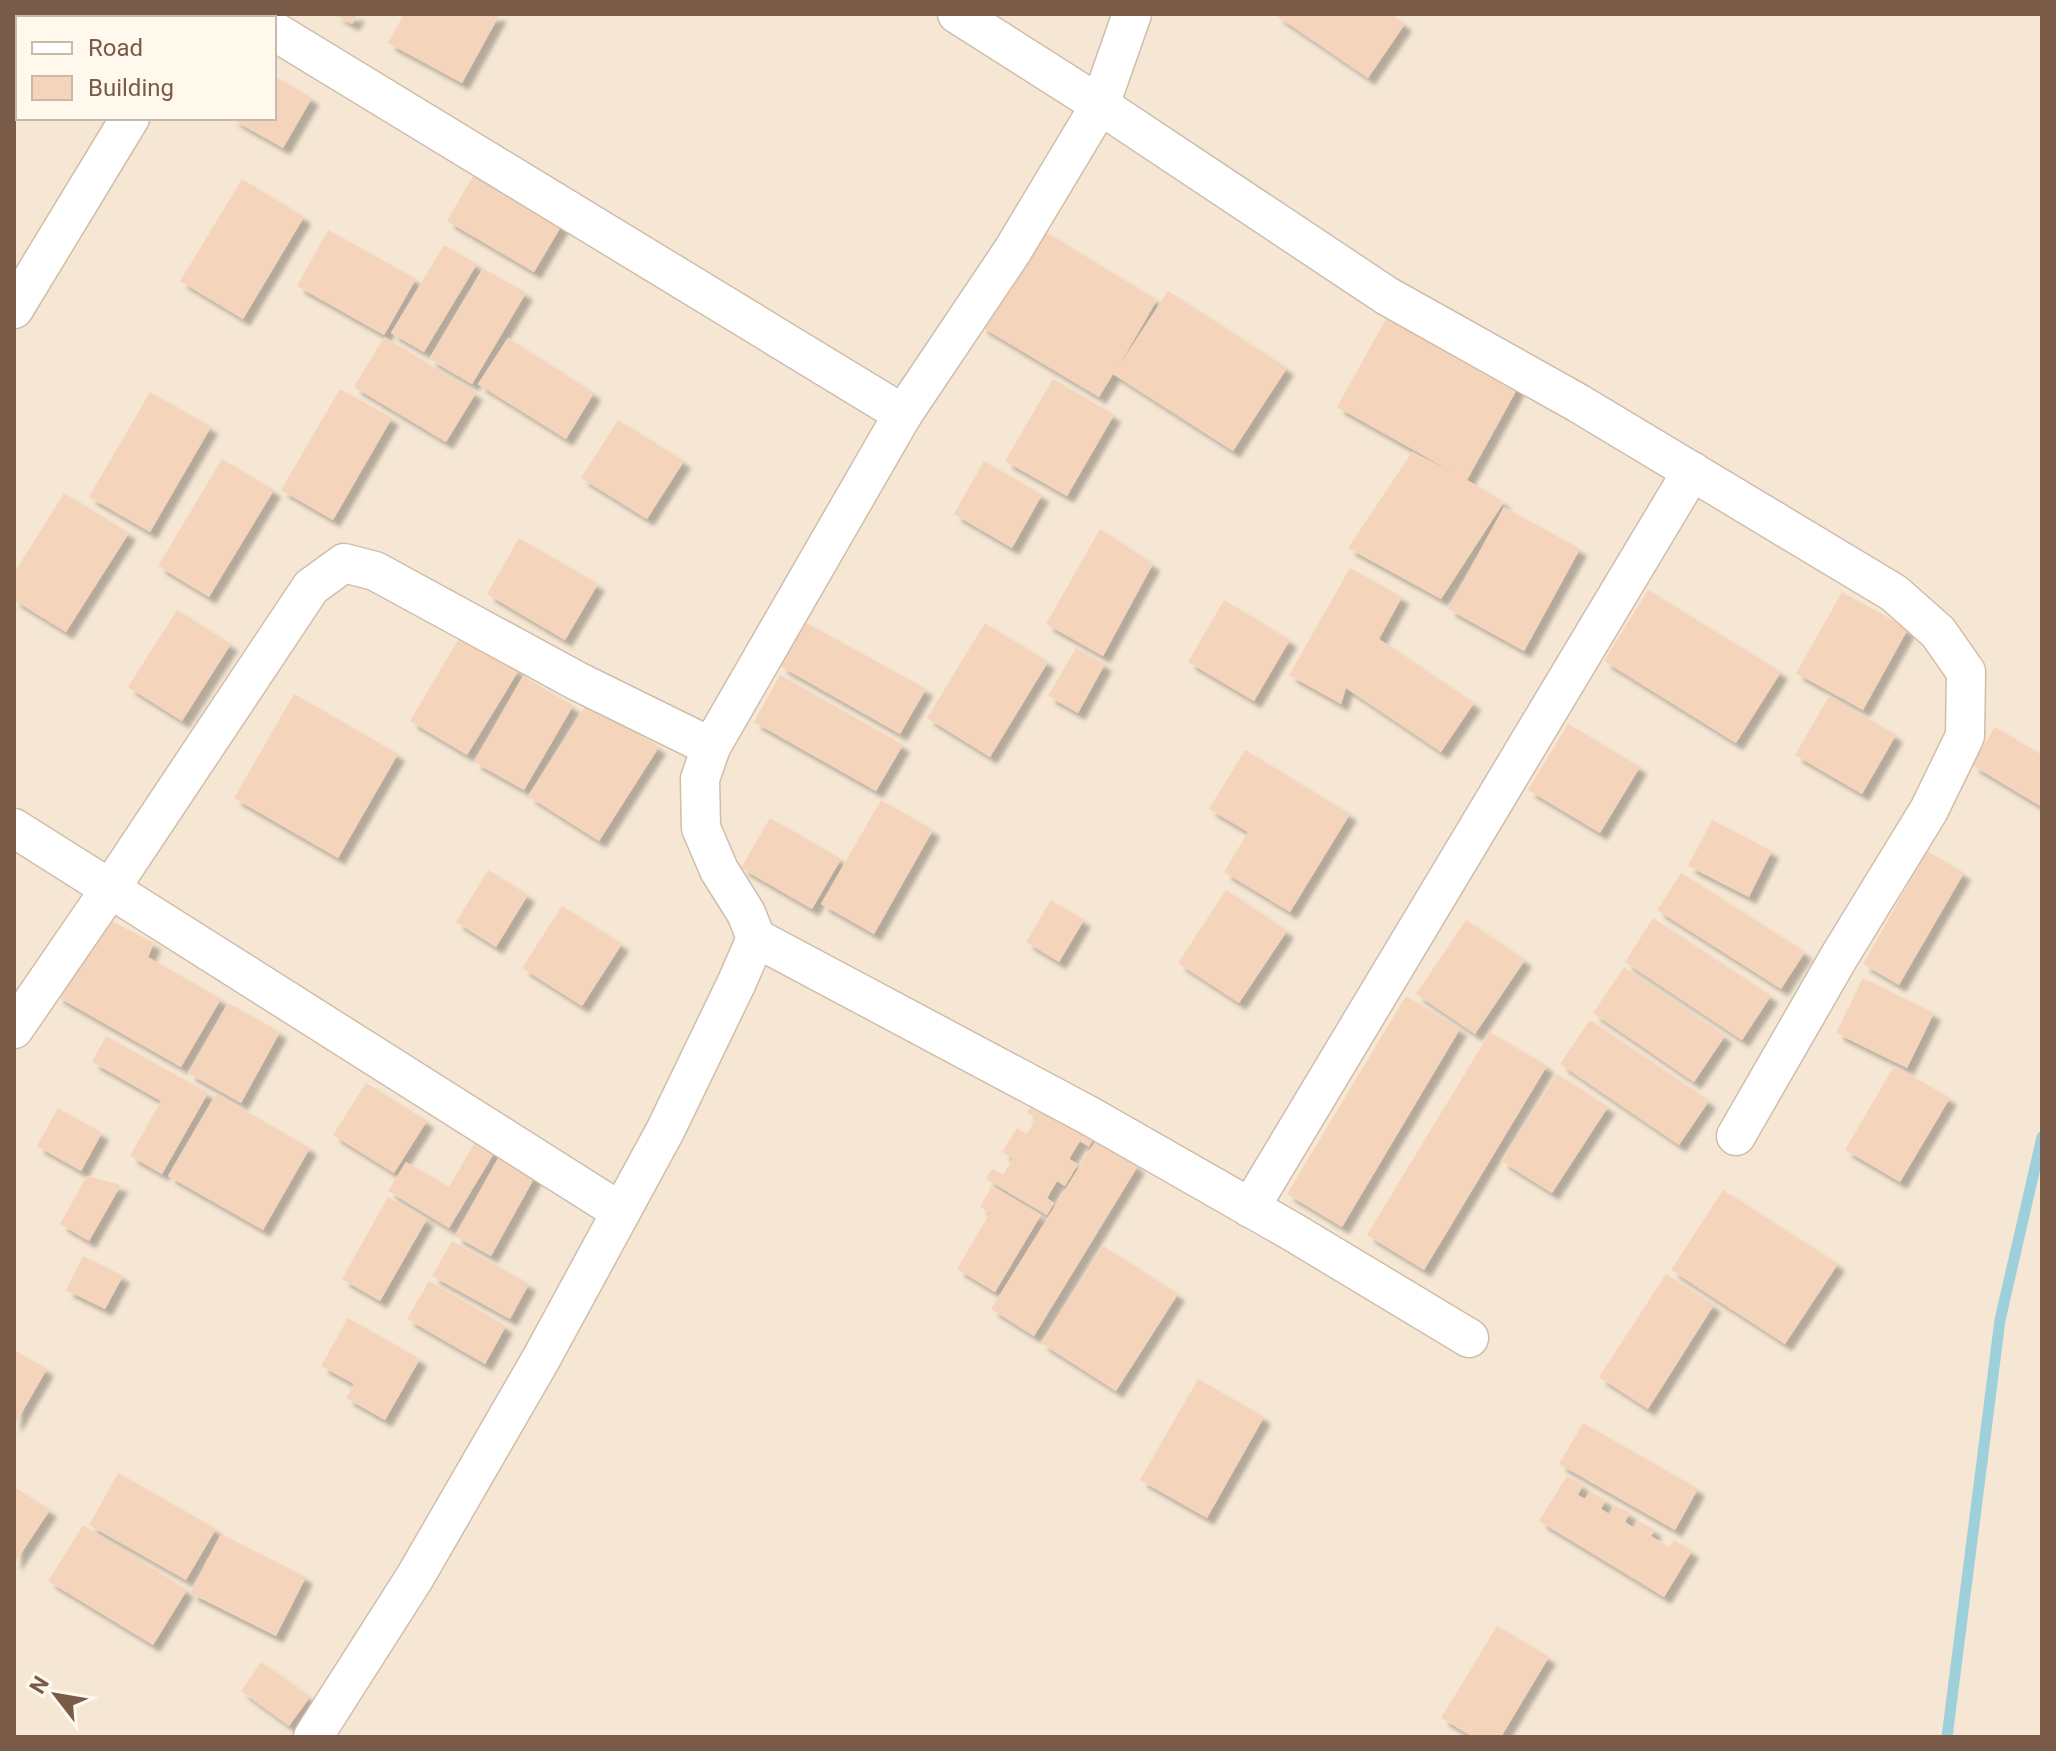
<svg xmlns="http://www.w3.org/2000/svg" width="2056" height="1751" viewBox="0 0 2056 1751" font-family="Roboto,sans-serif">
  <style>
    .residential { fill: #f6e7d4; fill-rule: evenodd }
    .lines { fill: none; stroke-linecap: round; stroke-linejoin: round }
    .stream { stroke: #9ed0db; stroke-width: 11 }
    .building { fill: #f5d4bc; filter: url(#shadow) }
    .street-casing { stroke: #d0bdaa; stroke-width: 41 }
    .street { stroke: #fff; stroke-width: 38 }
  </style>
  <defs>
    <filter id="shadow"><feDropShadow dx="7" dy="7" stdDeviation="2" flood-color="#0004"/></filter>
  </defs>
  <rect width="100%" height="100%" fill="#fef5e6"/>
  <path class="residential" d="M14,14H2042V1737H14ZM18,18H274V118H18Z"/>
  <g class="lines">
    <path class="stream" d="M1947,1737L2000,1320L2042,1137"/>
  </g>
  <g class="building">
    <path d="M334,14H358L352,24Z"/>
    <path d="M404,14H500L462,83L388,43Z"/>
    <path d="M1274,14H1391L1405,24L1368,78Z"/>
    <path d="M274,76L312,98L283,148L230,118H274Z"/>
    <path d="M477,169L565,220L534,272L447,221Z"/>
    <path d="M242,179L304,217L243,319L180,281Z"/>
    <path d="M1039,228L1157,300L1117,369L1168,291L1287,368L1233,451L1113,374L1099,397L980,326Z"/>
    <path d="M328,230L416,279L384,335L297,286Z"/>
    <path d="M444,245L477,264L424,352L391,333Z"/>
    <path d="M483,268L526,293L472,384L429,359Z"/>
    <path d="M1391,310L1521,382L1467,480L1504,502L1441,599L1348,548L1412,452L1453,472L1337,407Z"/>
    <path d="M384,337L476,393L446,442L354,387Z"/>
    <path d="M508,338L594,393L566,439L478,384Z"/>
    <path d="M1053,379L1114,415L1067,496L1005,461Z"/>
    <path d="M340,389L392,418L333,520L281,490Z"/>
    <path d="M150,392L211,427L150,532L89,497Z"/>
    <path d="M618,420L684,461L647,519L581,478Z"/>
    <path d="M222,459L274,490L209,597L158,566Z"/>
    <path d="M984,461L1042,495L1012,548L954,514Z"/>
    <path d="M64,493L129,533L66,632L14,600V573Z"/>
    <path d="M1504,507L1580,549L1524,651L1448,609Z"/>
    <path d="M1100,529L1153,564L1103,656L1046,624Z"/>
    <path d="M519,538L598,584L565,640L487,594Z"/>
    <path d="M1350,568L1402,597L1379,639L1474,703L1441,752L1346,688L1341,704L1289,675Z"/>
    <path d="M1648,590L1781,672L1736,743L1604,661Z"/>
    <path d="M1842,592L1908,629L1863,710L1796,673Z"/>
    <path d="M1224,600L1290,640L1254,701L1188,662Z"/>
    <path d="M177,610L231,644L182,721L128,687Z"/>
    <path d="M805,622L926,689L900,734L780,666Z"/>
    <path d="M985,623L1048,662L990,757L927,718Z"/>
    <path d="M461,635L519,670L467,755L410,721Z"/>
    <path d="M1076,648L1105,664L1078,713L1048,696Z"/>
    <path d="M780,675L903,745L876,791L754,722Z"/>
    <path d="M523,676L573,706L524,790L474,762Z"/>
    <path d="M294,694L398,754L338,858L234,798Z"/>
    <path d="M1829,696L1896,735L1862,794L1795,755Z"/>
    <path d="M588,702L659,747L599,841L528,796Z"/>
    <path d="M1568,724L1640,767L1600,833L1528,790Z"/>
    <path d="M1995,727L2042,755V807L1972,765Z"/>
    <path d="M1245,750L1350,814L1290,912L1224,872L1248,832L1209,809Z"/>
    <path d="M881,800L933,830L874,934L821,904Z"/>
    <path d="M770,818L841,859L812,909L741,868Z"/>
    <path d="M1712,820L1772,851L1749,897L1688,866Z"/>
    <path d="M1927,851L1964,873L1899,985L1863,964Z"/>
    <path d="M488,870L528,895L496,947L456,922Z"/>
    <path d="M1681,873L1805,952L1781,989L1657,910Z"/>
    <path d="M1226,890L1287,931L1239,1003L1178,963Z"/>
    <path d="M1051,900L1084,920L1059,962L1026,942Z"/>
    <path d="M562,906L622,944L582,1006L522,968Z"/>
    <path d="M99,915L154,943L148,957L221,999L181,1067L56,996Z"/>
    <path d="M1653,918L1771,996L1742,1040L1625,962Z"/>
    <path d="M1466,920L1525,960L1475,1034L1416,994Z"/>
    <path d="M1624,967L1725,1036L1694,1082L1593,1013Z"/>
    <path d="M1863,978L1934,1013L1907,1068L1836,1033Z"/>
    <path d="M1406,996L1460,1029L1342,1227L1287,1194Z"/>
    <path d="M228,1003L280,1032L241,1103L188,1073Z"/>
    <path d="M1590,1020L1709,1101L1679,1145L1560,1064Z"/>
    <path d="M1490,1032L1547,1066L1424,1270L1367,1235Z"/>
    <path d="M106,1036L208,1093L162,1174L130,1156L161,1101L92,1062Z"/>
    <path d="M1894,1066L1950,1098L1900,1182L1845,1150Z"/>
    <path d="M1557,1074L1608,1107L1552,1193L1501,1161Z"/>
    <path d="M366,1083L427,1121L394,1173L333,1135Z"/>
    <path d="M216,1094L310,1148L263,1230L168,1176Z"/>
    <path d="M1034,1101L1095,1136L1089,1147L1080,1141L1069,1159L1078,1164L1065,1186L1057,1181L1047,1198L1054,1203L1047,1215L986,1179L992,1169L1003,1175L1013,1159L1002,1152L1017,1128L1027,1134L1036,1118L1027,1113Z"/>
    <path d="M58,1108L102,1133L81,1171L37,1146Z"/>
    <path d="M477,1139L496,1150L449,1228L388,1191L406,1162L449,1187Z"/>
    <path d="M1096,1140L1138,1166L1034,1336L991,1309Z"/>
    <path d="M501,1153L537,1173L491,1256L455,1236Z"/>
    <path d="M87,1176L121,1185L89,1241L60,1224Z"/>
    <path d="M992,1186L1041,1215L995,1292L957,1269L990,1213L980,1207Z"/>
    <path d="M1723,1190L1838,1264L1785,1344L1671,1270Z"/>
    <path d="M388,1197L427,1219L380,1301L342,1279Z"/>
    <path d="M452,1241L529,1284L510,1319L432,1276Z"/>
    <path d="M1103,1246L1178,1294L1116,1391L1041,1343Z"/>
    <path d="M83,1256L123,1276L105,1309L66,1290Z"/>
    <path d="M1666,1274L1714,1305L1648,1409L1599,1377Z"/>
    <path d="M429,1281L506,1326L485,1364L407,1319Z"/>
    <path d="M348,1318L420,1359L385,1420L346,1398L354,1384L321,1366Z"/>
    <path d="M14,1350L47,1369L14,1426Z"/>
    <path d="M1198,1379L1264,1417L1207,1518L1140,1480Z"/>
    <path d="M1583,1423L1698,1489L1675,1530L1559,1464Z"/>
    <path d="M118,1473L216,1529L186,1580L89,1525Z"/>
    <path d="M1567,1476L1583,1485L1578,1495L1585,1499L1590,1491L1606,1500L1601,1509L1609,1514L1615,1505L1630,1513L1625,1522L1634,1528L1638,1520L1655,1530L1651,1536L1669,1547L1674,1540L1692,1551L1664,1597L1539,1521Z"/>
    <path d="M14,1487L50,1510L14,1564Z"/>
    <path d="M83,1525L187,1590L153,1645L48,1581Z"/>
    <path d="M221,1534L306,1577L276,1636L190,1593Z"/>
    <path d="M1497,1626L1549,1657L1501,1737H1473L1441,1718Z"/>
    <path d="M261,1662L310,1697L289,1726L241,1691Z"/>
  </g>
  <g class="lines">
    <defs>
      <g id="street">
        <path d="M957,14L1100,105L1387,296L1578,403L1894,593L1938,632L1966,672L1965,736L1929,810L1839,957L1736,1136"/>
        <path d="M191,18L194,14"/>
        <path d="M274,31L903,414"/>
        <path d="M14,309L130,118"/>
        <path d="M14,828L621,1212"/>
        <path d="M756,938L1088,1115L1293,1232L1469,1338"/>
        <path d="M14,1029L110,889L311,587L344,563L375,571L577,681L711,747"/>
        <path d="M1250,1208L1692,471"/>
        <path d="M313,1737L415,1577L541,1359L665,1131L737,982L756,938L746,913L719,870L701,828L700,779L711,747L903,414L1013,250L1100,105L1132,14"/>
      </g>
    </defs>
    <use href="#street" class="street-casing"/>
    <use href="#street" class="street"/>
  </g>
  <rect width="2056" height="1751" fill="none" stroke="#795b48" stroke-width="32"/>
  <rect x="16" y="16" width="260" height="104" fill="#fff8ed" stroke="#c9b9ab" stroke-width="2"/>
  <rect x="32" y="42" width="40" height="12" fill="#ffffff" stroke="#c9b9ab" stroke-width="2"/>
  <text x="88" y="56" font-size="24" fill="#795b48">Road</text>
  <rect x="32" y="76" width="40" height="24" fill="#f5d4bc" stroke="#c9b9ab" stroke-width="2"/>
  <text x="88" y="96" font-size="24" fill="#795b48">Building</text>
  <g transform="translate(56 1695) rotate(301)" stroke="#fff8ed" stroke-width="6" paint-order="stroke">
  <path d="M0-6L14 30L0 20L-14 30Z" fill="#795b48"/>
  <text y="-12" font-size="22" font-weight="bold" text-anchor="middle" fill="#795b48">N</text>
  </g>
</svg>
